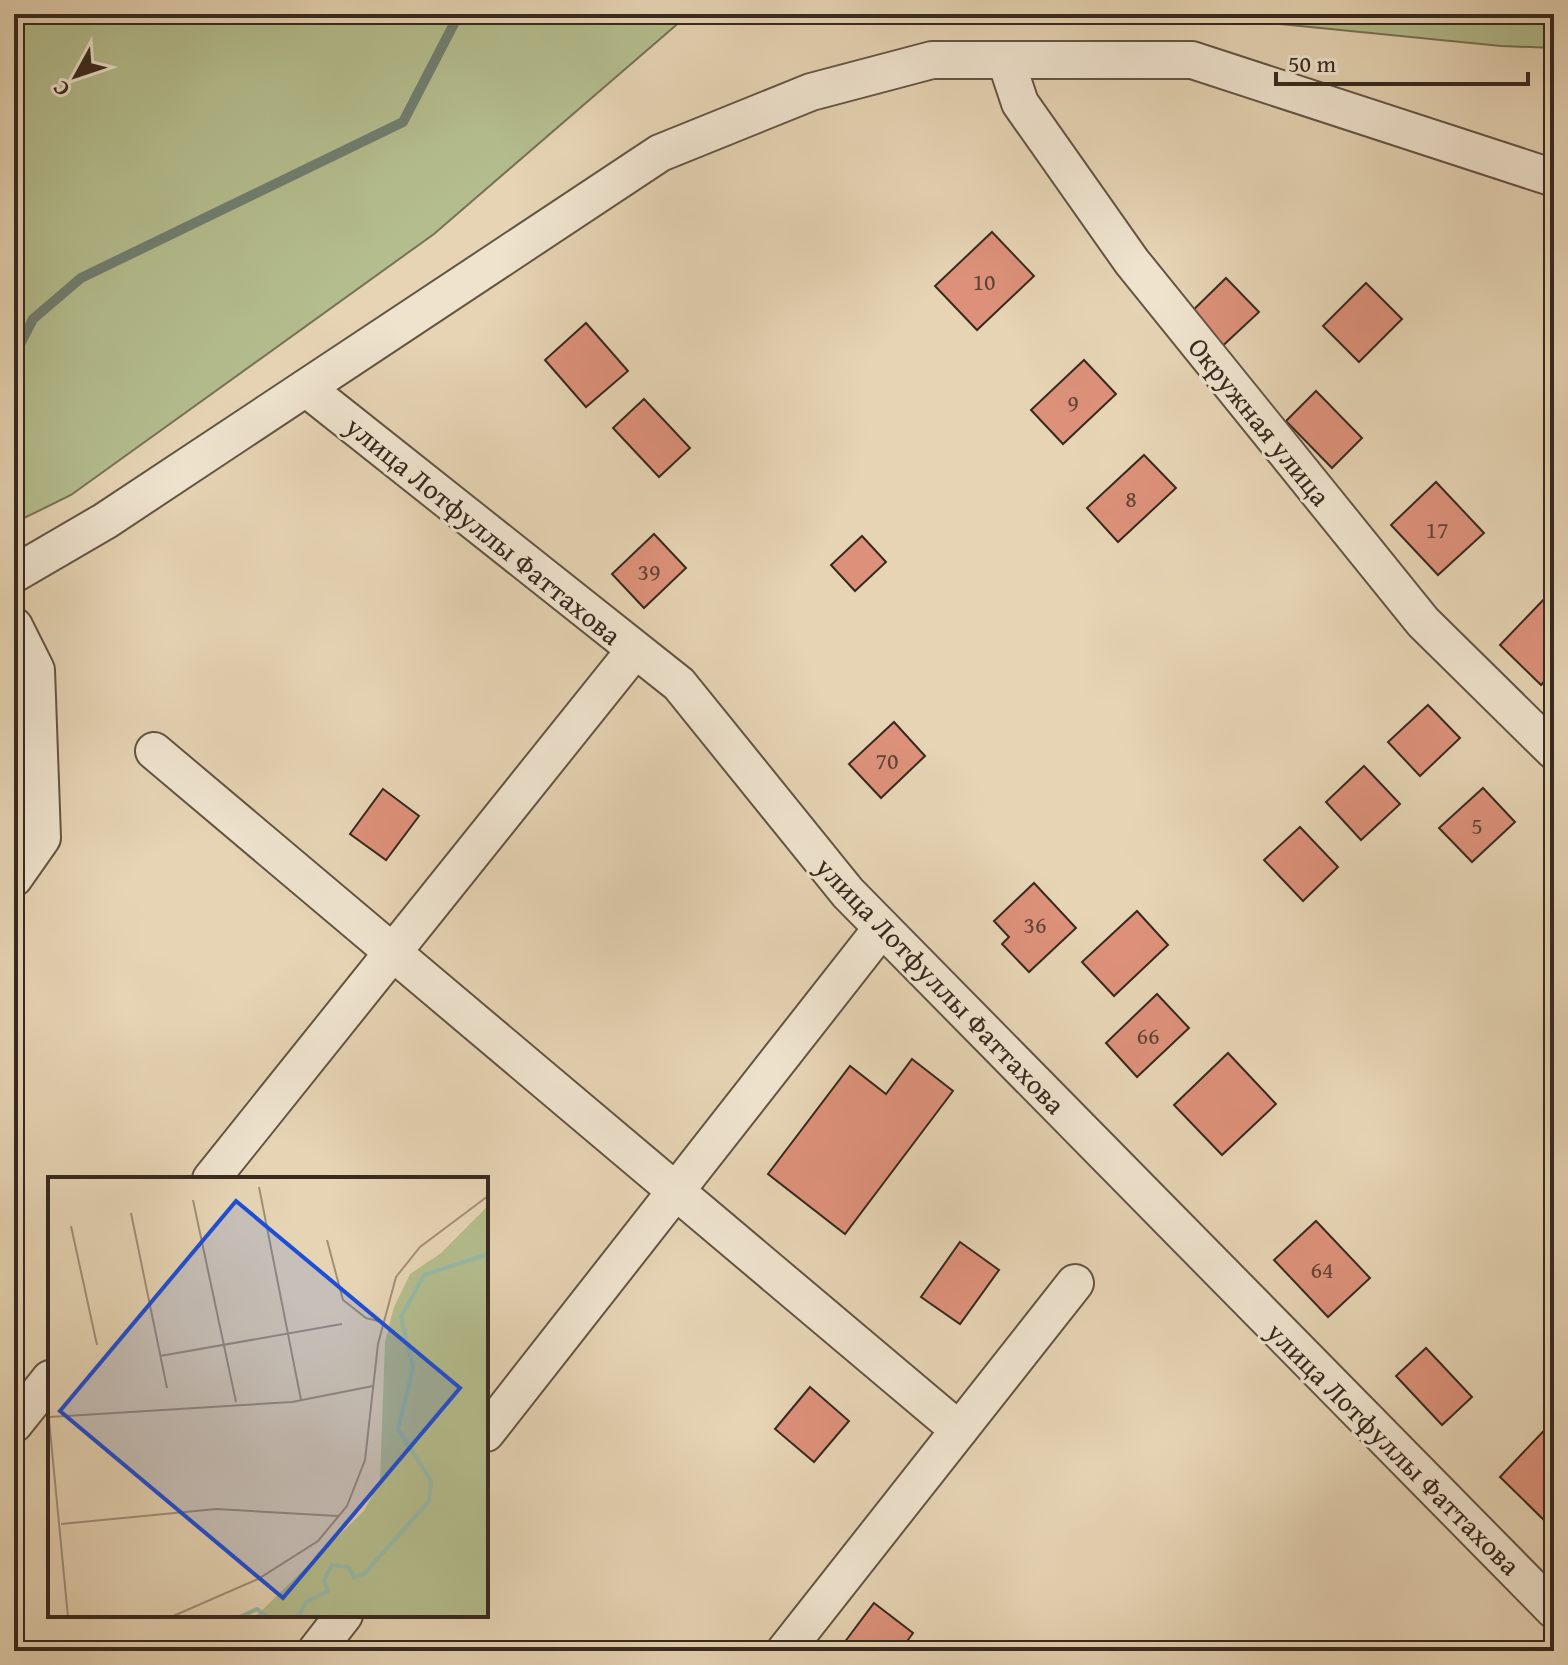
<svg xmlns="http://www.w3.org/2000/svg" width="1568" height="1665" viewBox="0 0 1568 1665" font-family="'Gentium Book Plus',serif">
  <style>
    .green { fill: #b4bd8e; stroke: #767356; stroke-width: 2 }
    .lines { fill: none; stroke-linecap: round; stroke-linejoin: round }
    .stream { stroke: #717f71; stroke-width: 10 }
    .building { fill: #dd917a; stroke: #38291f; stroke-width: 2 }
    .minor-casing { stroke: #645444; stroke-width: 40 }
    .minor { stroke: #efe3ce; stroke-width: 36 }
    .labels { text-anchor: middle; dominant-baseline: central; stroke-width: 6; stroke-linejoin: round; paint-order: stroke }
    .number-label { font-size: 24px; fill: #614336 }
    .street-label { font-size: 28px; fill: #38291f; stroke: #efe3ce }
    .inset-river { fill: none; stroke: #97b9a7; stroke-width: 4 }
    .inset-road { fill: none; stroke: #a09078; stroke-width: 2 }
    .view { fill: #1d4ed8; fill-opacity: 0.15; stroke: #1d4ed8; stroke-width: 4 }
    .inset-edge { fill: none; stroke: #38291f; stroke-width: 4 }
  </style>
  <rect width="100%" height="100%" fill="#e6d4b4"/>
  <filter id="stains"><feTurbulence type="fractalNoise" baseFrequency=".0025" numOctaves="4"/><feColorMatrix values="0 0 0 0 .2 0 0 0 0 .09 0 0 0 0 .02 0 0 0 .5 -.17"/></filter>
  <radialGradient id="worn" r=".72"><stop offset=".6" stop-color="#630" stop-opacity="0"/><stop offset="1" stop-color="#630" stop-opacity=".3"/></radialGradient>
  <g class="green">
    <path d="M14,14H689L434,234L71,495L14,523Z"/>
    <path d="M1180,14H1554V48L1501,46Z"/>
  </g>
  <g class="lines">
    <path class="stream" d="M14,356L33,319L81,278L403,122L459,14"/>
  </g>
  <g class="building">
    <path d="M992,232L1034,276L977,330L935,286Z"/>
    <path d="M1226,278L1259,312L1216,352L1185,318Z"/>
    <path d="M1366,283L1402,319L1359,362L1323,326Z"/>
    <path d="M586,323L628,371L586,407L545,360Z"/>
    <path d="M1084,360L1116,394L1063,444L1031,410Z"/>
    <path d="M1316,391L1362,438L1332,468L1286,421Z"/>
    <path d="M644,399L690,448L659,477L613,428Z"/>
    <path d="M1144,455L1176,488L1118,542L1087,508Z"/>
    <path d="M1436,482L1484,533L1438,575L1391,525Z"/>
    <path d="M654,534L686,568L644,608L612,574Z"/>
    <path d="M862,536L886,562L855,591L831,565Z"/>
    <path d="M1548,595L1554,601V671L1541,685L1500,645Z"/>
    <path d="M1428,705L1460,738L1420,776L1388,742Z"/>
    <path d="M894,722L925,756L881,798L849,764Z"/>
    <path d="M1364,766L1400,804L1361,840L1326,802Z"/>
    <path d="M1483,788L1515,822L1472,862L1439,828Z"/>
    <path d="M383,789L419,816L386,860L350,834Z"/>
    <path d="M1300,827L1338,867L1303,901L1264,860Z"/>
    <path d="M1034,883L1076,928L1029,972L1002,944L1009,937L994,921Z"/>
    <path d="M1137,911L1168,945L1114,996L1082,962Z"/>
    <path d="M1157,994L1189,1028L1137,1077L1106,1043Z"/>
    <path d="M1228,1053L1276,1104L1222,1155L1174,1105Z"/>
    <path d="M912,1059L953,1091L845,1234L768,1174L850,1066L886,1094Z"/>
    <path d="M1316,1221L1370,1278L1328,1317L1274,1260Z"/>
    <path d="M960,1242L999,1270L960,1324L921,1297Z"/>
    <path d="M1426,1348L1472,1397L1442,1425L1396,1376Z"/>
    <path d="M810,1387L849,1421L814,1462L775,1429Z"/>
    <path d="M1554,1420V1516L1547,1523L1500,1477Z"/>
    <path d="M874,1603L913,1633L900,1651H854L844,1643Z"/>
  </g>
  <g class="lines">
    <defs>
      <g id="minor">
        <path d="M1006,61L1020,103L1132,262L1423,622L1554,751"/>
        <path d="M306,388L679,684L848,893L1554,1610"/>
        <path d="M14,574L105,521L660,153L811,92L932,60H1192L1554,178"/>
        <path d="M14,626L36,670L42,838L14,878"/>
        <path d="M154,751L959,1430"/>
        <path d="M211,1179L635,650"/>
        <path d="M14,1424L50,1379"/>
        <path d="M486,1433L882,928"/>
        <path d="M316,1651L344,1615"/>
        <path d="M785,1651L1075,1283"/>
      </g>
    </defs>
    <use href="#minor" class="minor-casing"/>
    <use href="#minor" class="minor"/>
  </g>
  <g class="labels">
    <g class="number-label">
      <text x="984" y="281">10</text>
      <text x="1073" y="402">9</text>
      <text x="1131" y="498">8</text>
      <text x="1437" y="529">17</text>
      <text x="649" y="571">39</text>
      <text x="887" y="760">70</text>
      <text x="1477" y="825">5</text>
      <text x="1035" y="924">36</text>
      <text x="1148" y="1035">66</text>
      <text x="1322" y="1269">64</text>
    </g>
    <g class="street-label">
      <text transform="translate(1260 421) rotate(51)">Окружная улица</text>
      <text transform="translate(484 530) rotate(39)">улица Лотфуллы Фаттахова</text>
      <text transform="translate(941 985) rotate(46)">улица Лотфуллы Фаттахова</text>
      <text transform="translate(1394 1448) rotate(45)">улица Лотфуллы Фаттахова</text>
    </g>
  </g>
  <g transform="translate(48 1177)">
    <rect width="440" height="440" fill="#e6d4b4"/>
    <path d="M440,29V440H207L316,334L332,304L337,165L346,130L362,97L393,76Z" fill="#b4bd8e"/>
    <path class="inset-river" d="M192,440L209,432L219,440M250,440L258,425L280,414L276,404L284,388L300,390L306,400L316,397L381,324L383,304L350,252L365,191L353,140L376,98L440,77"/>
    <path class="inset-road" d="M211,10L253,223M145,23L188,225M83,36L119,211M23,49L49,168M279,63L295,123L318,141L334,145M112,179L294,147M0,232L20,440M2,240L244,225L325,209M13,347L168,332L290,339M123,440L210,402L270,364L299,329L317,283L330,167L348,100L372,70L440,19"/>
    <path class="view" d="M188,24L412,211L235,421L12,234Z"/>
    <rect width="440" height="440" class="inset-edge"/>
  </g>
  <rect width="1568" height="1665" fill="none" stroke="#e6d4b4" stroke-width="48"/>
  <rect x="16" y="16" width="1536" height="1633" fill="none" stroke="#38291f" stroke-width="4"/>
  <rect x="24" y="24" width="1520" height="1617" fill="none" stroke="#38291f" stroke-width="2"/>
  <g transform="translate(76 76) rotate(230)" stroke="#efe3ce" stroke-width="6" paint-order="stroke">
  <path d="M0-6L14 30L0 20L-14 30Z" fill="#38291f"/>
  <text y="-12" font-size="22" font-weight="bold" text-anchor="middle" fill="#38291f">С</text>
  </g>
  <path d="M1276 72v12h252v-12" fill="none" stroke="#38291f" stroke-width="4"/>
  <text x="1288" y="72" font-size="24" fill="#38291f" stroke="#efe3ce" stroke-width="6" paint-order="stroke">50 m</text>
  <rect width="100%" height="100%" filter="url(#stains)"/>
  <rect width="100%" height="100%" fill="url(#worn)"/>
</svg>
